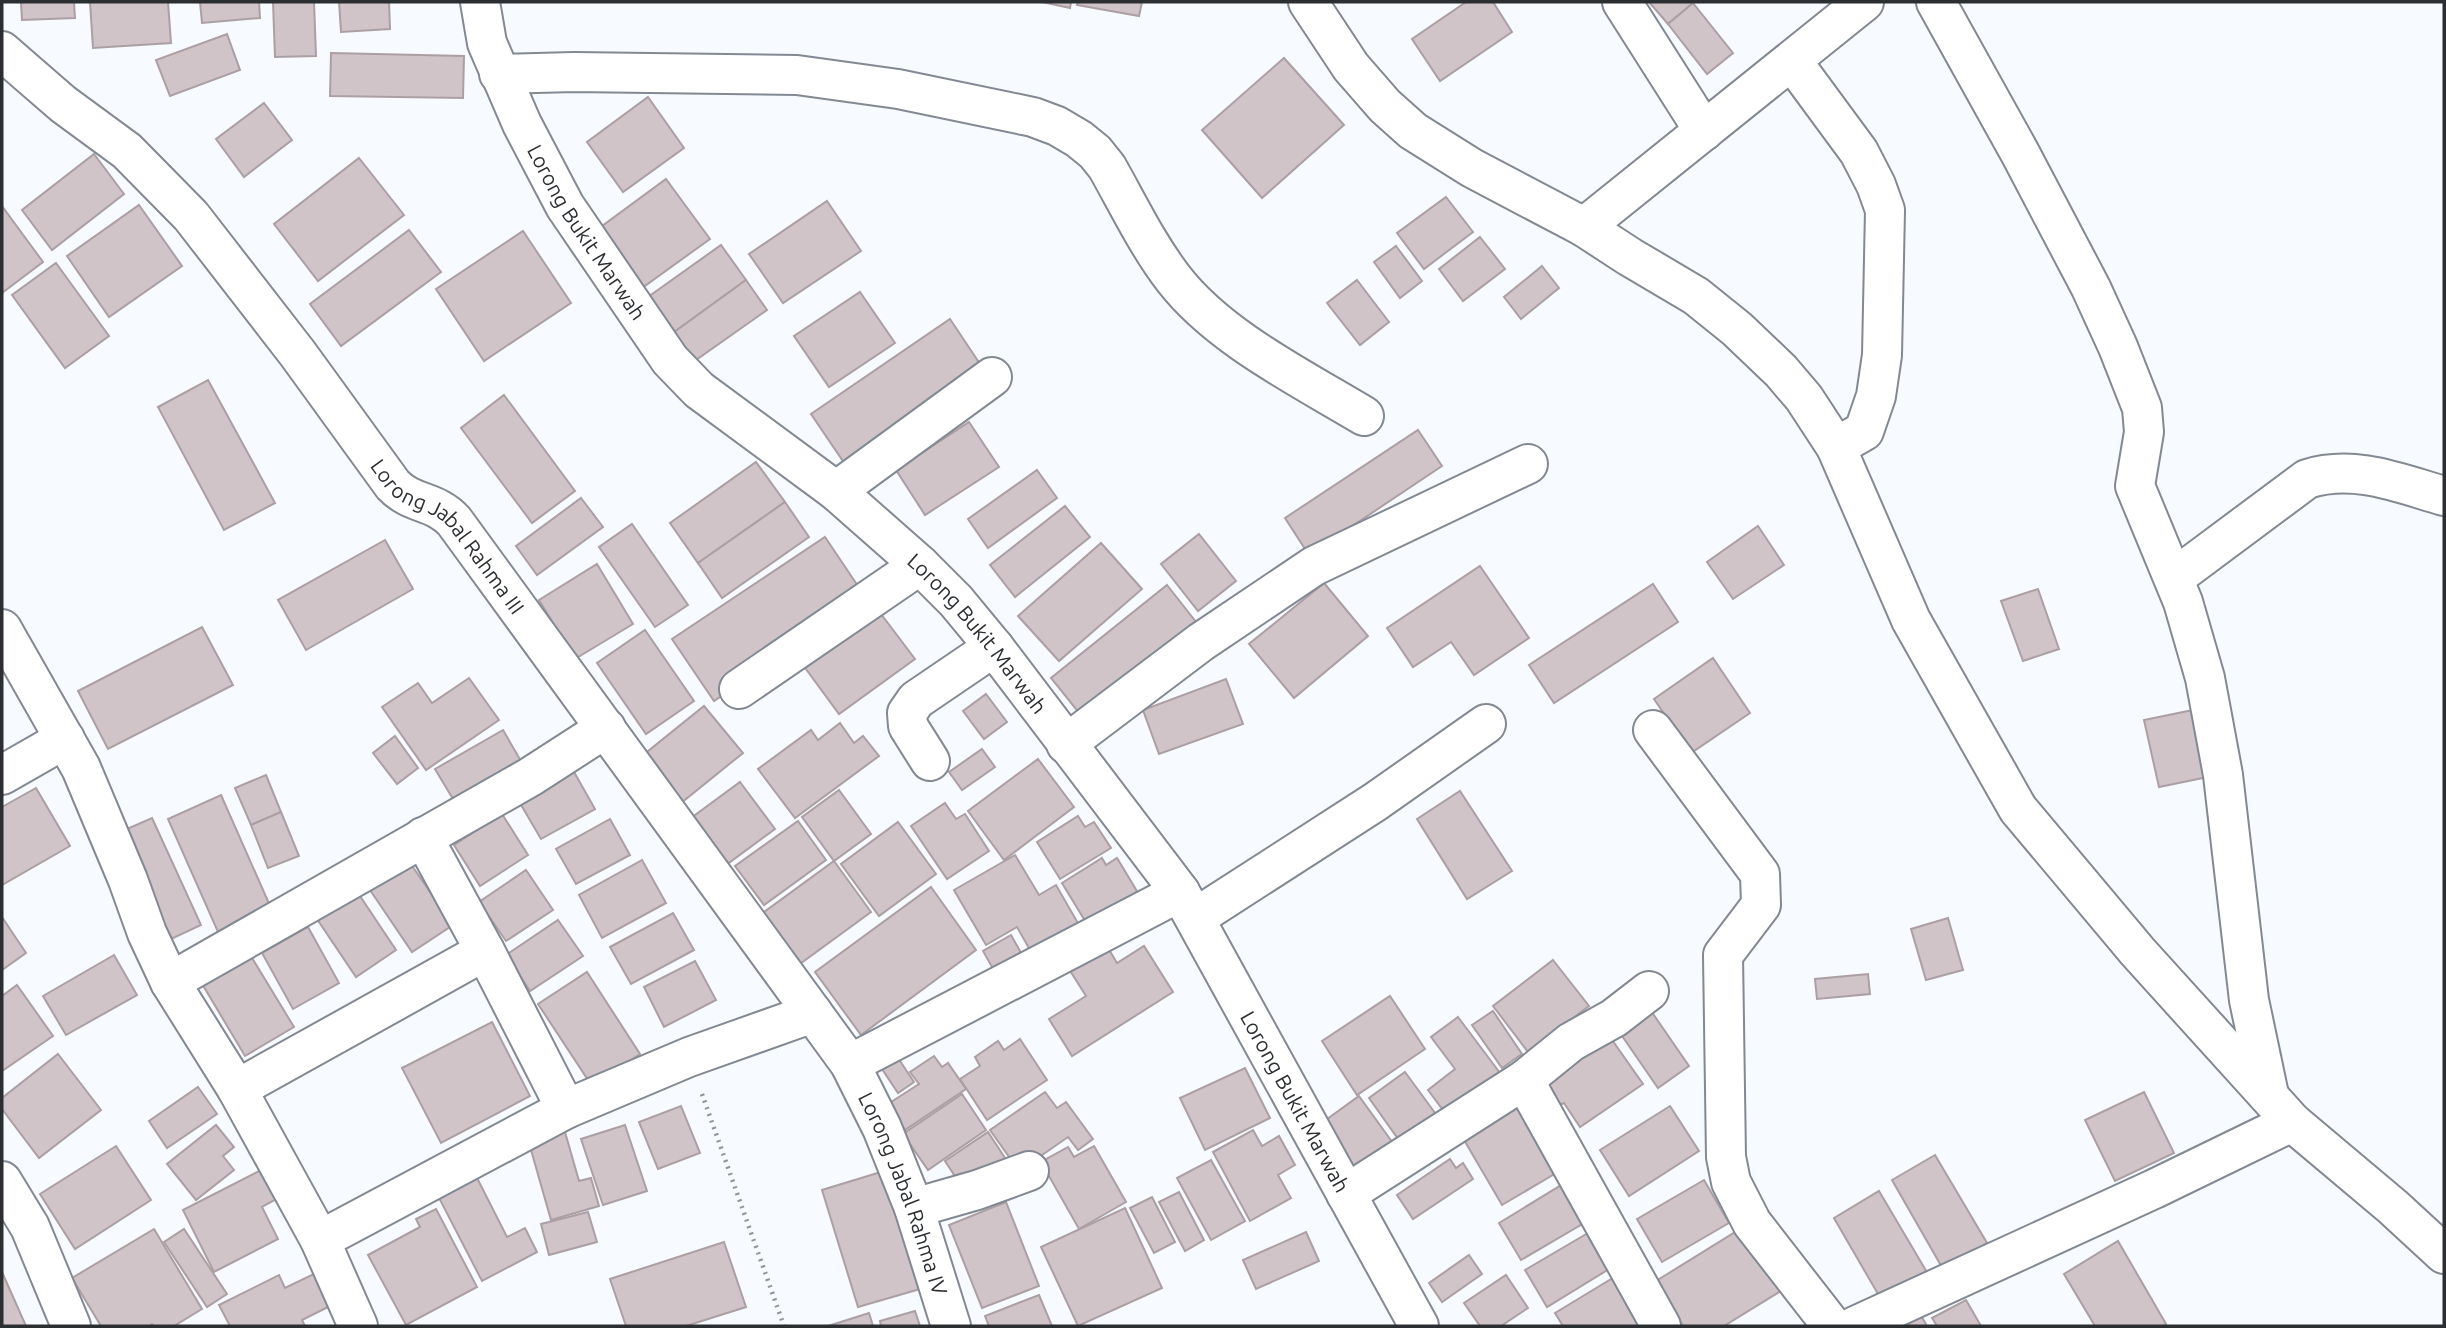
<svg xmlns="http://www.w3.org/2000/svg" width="2446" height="1328" viewBox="0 0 2446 1328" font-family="Ubuntu,sans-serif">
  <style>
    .building { fill: #d1c4c8; stroke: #ab9fa3; stroke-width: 2 }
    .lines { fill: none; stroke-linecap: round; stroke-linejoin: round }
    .minor-casing { stroke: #828992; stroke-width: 42 }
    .path { stroke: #919498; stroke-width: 4.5; stroke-dasharray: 2 5; stroke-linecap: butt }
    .minor { stroke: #fff; stroke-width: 38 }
    .labels { text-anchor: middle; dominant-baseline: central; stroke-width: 7; stroke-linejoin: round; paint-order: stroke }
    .street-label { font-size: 21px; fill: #2c2f32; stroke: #fff }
  </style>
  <rect width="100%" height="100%" fill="#f7fafe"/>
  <g class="building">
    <path d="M21,2H74L75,18L22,20Z"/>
    <path d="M90,2H168L171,43L93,48Z"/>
    <path d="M200,2H259L260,18L202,23Z"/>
    <path d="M273,2H314L316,56L275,57Z"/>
    <path d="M339,2H389L390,29L341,32Z"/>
    <path d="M1042,2H1071L1070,8Z"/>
    <path d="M1078,2H1142L1139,16L1077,5Z"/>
    <path d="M1466,2H1493L1512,32L1440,81L1412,39Z"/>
    <path d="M1649,2H1692L1693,3L1668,24Z"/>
    <path d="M1693,3L1733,53L1707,74L1668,24Z"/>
    <path d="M227,34L240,70L170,96L156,60Z"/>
    <path d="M331,53L464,56L463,98L330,96Z"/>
    <path d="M1284,58L1344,125L1262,198L1202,130Z"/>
    <path d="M648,97L684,148L623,192L587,142Z"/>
    <path d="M264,103L292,140L244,177L216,139Z"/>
    <path d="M94,154L124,194L52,250L22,210Z"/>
    <path d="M359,158L404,215L318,281L274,224Z"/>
    <path d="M666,179L710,239L642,288L598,229Z"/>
    <path d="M1446,197L1473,232L1424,269L1397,233Z"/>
    <path d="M827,201L861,251L783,303L749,254Z"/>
    <path d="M139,205L182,266L109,317L67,256Z"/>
    <path d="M2,206L43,262L2,293Z"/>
    <path d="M409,230L441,272L341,346L310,304Z"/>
    <path d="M523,231L571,303L484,361L436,289Z"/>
    <path d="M1480,237L1505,269L1463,301L1439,269Z"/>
    <path d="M721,245L746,280L666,338L641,302Z"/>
    <path d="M1396,246L1422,281L1400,298L1374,262Z"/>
    <path d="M56,263L109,336L65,368L12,295Z"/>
    <path d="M1542,266L1559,288L1521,319L1504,297Z"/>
    <path d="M746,280L767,310L686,367L666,338Z"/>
    <path d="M1357,280L1389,322L1360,345L1327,303Z"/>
    <path d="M860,292L895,343L829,387L794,336Z"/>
    <path d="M950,319L986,373L847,467L811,414Z"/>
    <path d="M208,380L275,503L224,530L158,407Z"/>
    <path d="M504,395L575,491L532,523L461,428Z"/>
    <path d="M969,422L999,467L925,515L896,470Z"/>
    <path d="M1418,430L1442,466L1309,555L1285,518Z"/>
    <path d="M756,462L785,502L698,563L670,523Z"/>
    <path d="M1037,470L1057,498L988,548L968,519Z"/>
    <path d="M581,498L603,527L537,575L516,546Z"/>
    <path d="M785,502L809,537L722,598L698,563Z"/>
    <path d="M1065,506L1090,537L1015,597L990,565Z"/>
    <path d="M632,524L688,605L655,627L599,547Z"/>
    <path d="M1758,526L1784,565L1733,599L1707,562Z"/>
    <path d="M1199,534L1236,581L1198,611L1161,564Z"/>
    <path d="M825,537L866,598L714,701L672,639Z"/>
    <path d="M385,540L413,589L306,650L278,600Z"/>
    <path d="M1101,543L1142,589L1059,661L1018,616Z"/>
    <path d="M597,564L633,624L575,659L539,600Z"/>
    <path d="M1480,566L1529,638L1474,675L1451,642L1413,667L1387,628Z"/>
    <path d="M1324,583L1368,636L1294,698L1249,644Z"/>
    <path d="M1653,584L1678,622L1554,703L1529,665Z"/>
    <path d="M1167,585L1200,627L1084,719L1051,678Z"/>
    <path d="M2038,589L2059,649L2023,661L2001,601Z"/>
    <path d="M878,610L915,659L839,714L803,665Z"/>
    <path d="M202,627L233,685L108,749L78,691Z"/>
    <path d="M645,630L694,701L646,734L597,663Z"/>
    <path d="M1713,658L1750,713L1691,753L1654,699Z"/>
    <path d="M469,678L499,720L426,770L382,707L418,683L432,703Z"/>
    <path d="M1226,679L1243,724L1159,754L1143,710Z"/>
    <path d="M986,694L1007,722L984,739L963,711Z"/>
    <path d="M704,706L743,753L681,803L642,756Z"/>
    <path d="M2193,710L2208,777L2159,787L2144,720Z"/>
    <path d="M840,723L854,743L863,736L879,756L795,818L758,769L811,730L818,740Z"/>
    <path d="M503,730L529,775L462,814L435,769Z"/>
    <path d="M395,736L418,768L397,784L373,753Z"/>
    <path d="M982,749L995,767L962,790L949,772Z"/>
    <path d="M1038,759L1074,807L1004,860L968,811Z"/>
    <path d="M574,772L595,809L541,839L520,803Z"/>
    <path d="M266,775L281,812L251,825L235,788Z"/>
    <path d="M740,782L775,829L722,868L687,821Z"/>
    <path d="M36,788L70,846L2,885V807Z"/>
    <path d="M839,790L871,834L834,861L802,817Z"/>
    <path d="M1460,791L1512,871L1467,899L1417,819Z"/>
    <path d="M221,795L271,908L218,932L168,819Z"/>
    <path d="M945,803L956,819L965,814L989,851L947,879L911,826Z"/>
    <path d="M281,812L299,856L268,868L251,825Z"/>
    <path d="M502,814L528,855L480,886L454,845Z"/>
    <path d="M1078,816L1085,827L1094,822L1111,848L1060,879L1037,842Z"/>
    <path d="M152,818L201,925L169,940L120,832Z"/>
    <path d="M610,819L630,855L576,884L556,849Z"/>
    <path d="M798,821L826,860L764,905L735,866Z"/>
    <path d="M898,822L936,874L879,916L841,864Z"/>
    <path d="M1015,855L1039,895L1056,885L1086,937L1038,964L1017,927L986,945L954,890Z"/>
    <path d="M1102,858L1106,865L1117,858L1144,903L1093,934L1062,883Z"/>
    <path d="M408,860L453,925L412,952L368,887Z"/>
    <path d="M642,860L666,903L602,938L579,895Z"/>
    <path d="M834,861L871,912L797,966L760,915Z"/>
    <path d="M526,870L553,910L506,941L479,902Z"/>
    <path d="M931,887L976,950L861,1035L815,972Z"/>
    <path d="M356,890L396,950L356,977L315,916Z"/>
    <path d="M673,913L694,950L631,984L610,947Z"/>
    <path d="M2,917L26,953L2,970Z"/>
    <path d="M1948,918L1963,970L1926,980L1911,929Z"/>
    <path d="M558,920L583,956L530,991L506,955Z"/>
    <path d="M308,927L339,983L293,1009L262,953Z"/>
    <path d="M1011,935L1029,967L1001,983L983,951Z"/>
    <path d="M1107,946L1117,963L1144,946L1173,992L1072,1056L1049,1019L1086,996L1069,969Z"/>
    <path d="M249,953L294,1027L245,1056L201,982Z"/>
    <path d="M114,955L137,995L66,1035L43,996Z"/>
    <path d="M1553,960L1589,1006L1528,1052L1493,1006Z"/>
    <path d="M695,961L716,1000L664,1027L644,987Z"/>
    <path d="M587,972L640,1054L592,1086L538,1004Z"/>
    <path d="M1868,974L1870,994L1817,999L1815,979Z"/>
    <path d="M17,985L53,1036L2,1071V996Z"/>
    <path d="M1390,996L1425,1049L1357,1095L1322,1041Z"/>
    <path d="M1649,1008L1689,1066L1658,1088L1618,1030Z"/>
    <path d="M1493,1011L1522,1054L1502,1068L1472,1025Z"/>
    <path d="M1458,1017L1503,1077L1449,1118L1428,1090L1455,1069L1431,1037Z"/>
    <path d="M492,1022L530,1096L441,1143L402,1068Z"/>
    <path d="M1610,1037L1643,1084L1580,1127L1564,1103L1558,1106L1538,1076Z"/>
    <path d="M1020,1039L1047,1080L987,1120L960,1079L980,1066L975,1057L998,1041L1004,1050Z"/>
    <path d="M58,1054L101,1110L39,1158L2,1109V1098Z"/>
    <path d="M934,1056L942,1067L948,1063L966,1089L905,1130L888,1104L919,1084L910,1072Z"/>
    <path d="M898,1058L914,1082L898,1093L882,1069Z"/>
    <path d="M1245,1068L1270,1118L1205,1150L1180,1098Z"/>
    <path d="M1405,1072L1438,1117L1401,1143L1369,1098Z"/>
    <path d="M198,1087L217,1114L167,1148L149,1121Z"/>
    <path d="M1045,1092L1057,1108L1066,1102L1093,1139L1078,1150L1068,1137L1019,1171L990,1130Z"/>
    <path d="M2144,1092L2174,1153L2115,1181L2085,1120Z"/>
    <path d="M962,1094L986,1130L928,1170L903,1134Z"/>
    <path d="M1359,1096L1395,1146L1355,1174L1319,1125Z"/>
    <path d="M1516,1100L1558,1172L1502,1205L1460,1133Z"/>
    <path d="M681,1106L700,1153L658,1169L639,1122Z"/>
    <path d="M1670,1106L1699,1151L1629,1196L1600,1150Z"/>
    <path d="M216,1125L234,1147L223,1156L234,1170L196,1200L167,1164Z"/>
    <path d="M625,1125L647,1191L603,1205L581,1139Z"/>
    <path d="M1253,1130L1262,1146L1279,1136L1295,1165L1278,1175L1291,1198L1250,1221L1213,1152Z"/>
    <path d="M565,1132L579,1181L591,1178L599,1206L551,1220L529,1143Z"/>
    <path d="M988,1132L1007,1161L964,1190L945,1161Z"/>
    <path d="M116,1146L151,1200L75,1249L40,1194Z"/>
    <path d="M1094,1146L1126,1202L1079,1229L1041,1162L1068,1147L1074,1157Z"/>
    <path d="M1935,1155L1987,1243L1943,1269L1892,1180Z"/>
    <path d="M1450,1159L1456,1168L1463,1163L1473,1179L1413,1219L1397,1195Z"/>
    <path d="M1211,1160L1245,1221L1211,1240L1177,1178Z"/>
    <path d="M265,1168L280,1197L262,1207L278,1239L214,1272L183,1210Z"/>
    <path d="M884,1171L920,1289L858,1307L822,1190Z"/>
    <path d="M475,1174L507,1237L525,1228L537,1252L482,1281L437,1194Z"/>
    <path d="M1704,1180L1729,1223L1662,1262L1637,1219Z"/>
    <path d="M1568,1181L1591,1219L1521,1260L1499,1223Z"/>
    <path d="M1879,1191L1928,1274L1882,1301L1834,1218Z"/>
    <path d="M1179,1192L1204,1240L1185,1251L1159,1202Z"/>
    <path d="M1152,1197L1175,1242L1154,1253L1130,1208Z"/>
    <path d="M1006,1202L1039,1286L982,1308L949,1225Z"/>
    <path d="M1125,1208L1162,1288L1078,1326L1041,1247Z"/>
    <path d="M436,1209L477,1287L406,1325L368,1255L420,1227L416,1219Z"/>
    <path d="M588,1212L597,1242L549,1255L541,1224Z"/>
    <path d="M1745,1226L1784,1289L1724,1326H1683L1656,1281Z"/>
    <path d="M154,1229L202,1309L174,1326H154L152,1324L149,1326H101L72,1278Z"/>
    <path d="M184,1229L227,1294L207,1307L164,1242Z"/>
    <path d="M1593,1230L1614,1266L1547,1307L1525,1270Z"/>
    <path d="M1306,1232L1319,1261L1256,1289L1243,1260Z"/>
    <path d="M2118,1241L2166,1324L2163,1326H2095L2064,1274Z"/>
    <path d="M724,1242L746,1307L686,1326H626L610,1279Z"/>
    <path d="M1469,1255L1482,1274L1442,1302L1429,1283Z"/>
    <path d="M320,1271L336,1303L302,1320L305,1326H230L219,1305L279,1275L285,1288Z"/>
    <path d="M2,1272L26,1326H2Z"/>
    <path d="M1506,1275L1528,1308L1501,1326H1480L1464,1303Z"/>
    <path d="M1616,1276L1648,1326H1563L1555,1313Z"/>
    <path d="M1039,1295L1052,1326H989L985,1316Z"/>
    <path d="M1966,1300L1981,1326H1937L1932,1318Z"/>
    <path d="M915,1311L920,1326H881L880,1321Z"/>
    <path d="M1919,1312L1927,1326H1903L1902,1323Z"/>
    <path d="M869,1313L873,1326H828Z"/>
  </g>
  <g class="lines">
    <defs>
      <g id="minor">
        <path id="s1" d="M480,2L487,43L522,124L565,206L670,360L699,390L836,491L920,565L956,601L994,647L1180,892L1419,1326"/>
        <path d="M1308,2L1351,67L1385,106L1413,131L1472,168L1584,227L1630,257L1696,296L1737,329L1781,371L1804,398L1836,447L1911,620L2018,809L2138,952L2292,1122L2154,1189L1855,1326"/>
        <path d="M1622,2L1704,131"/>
        <path d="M1936,2L2020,153L2091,288L2118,347L2142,408L2144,432L2135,486L2183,602L2205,678L2223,775L2249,1000L2269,1095"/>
        <path id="s2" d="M2,51L63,104L127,151L191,216L298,354L393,485C412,505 435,500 454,521L850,1064L882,1128L914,1208L951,1326"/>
        <path d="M1792,61L1859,152L1876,185L1885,210L1882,355L1876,396L1864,431L1836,447"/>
        <path d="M499,74L574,72L797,75L898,89L1033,117L1057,126L1079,139L1095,152L1107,167C1128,204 1147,244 1173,278C1218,337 1301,378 1364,416"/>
        <path d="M1584,227L1864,2"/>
        <path d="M836,491L992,377"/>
        <path d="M2174,578L2307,479C2354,464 2399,483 2444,496"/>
        <path d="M2,629L81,768L128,880L147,933L170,982L237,1089L320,1240L358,1326"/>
        <path d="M739,689L920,565"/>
        <path d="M1653,730L1760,874L1761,905L1723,955L1726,1157L1731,1182L1752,1223L1832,1326"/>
        <path d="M1066,744L1201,642L1314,566L1528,464"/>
        <path d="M930,761L908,726L907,713L916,700L994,647"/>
        <path d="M2,775L65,739"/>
        <path d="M423,837L485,951L566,1109"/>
        <path d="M1195,918L1375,802L1486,724"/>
        <path d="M170,982L530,777L606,728"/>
        <path d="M850,1064L1180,892"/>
        <path d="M1524,1080L1661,1326"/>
        <path d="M237,1089L485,951"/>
        <path d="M2292,1122L2393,1207L2444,1254"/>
        <path d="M2,1181L30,1227L71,1326"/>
        <path d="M1346,1194L1524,1080L1571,1042L1614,1018L1649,991"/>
        <path d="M914,1208L977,1190L1029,1171"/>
        <path d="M320,1240L566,1109L689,1057L813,1013"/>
      </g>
    </defs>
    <use href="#minor" class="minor-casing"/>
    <path class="path" d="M702,1094L784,1326"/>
    <use href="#minor" class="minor"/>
  </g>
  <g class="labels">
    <g class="street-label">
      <text stroke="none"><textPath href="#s1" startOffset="256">Lorong Bukit Marwah</textPath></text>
      <text stroke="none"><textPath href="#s2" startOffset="665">Lorong Jabal Rahma III</textPath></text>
      <text stroke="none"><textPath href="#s1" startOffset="822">Lorong Bukit Marwah</textPath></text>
      <text stroke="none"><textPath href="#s1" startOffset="1390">Lorong Bukit Marwah</textPath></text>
      <text stroke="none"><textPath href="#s2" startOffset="1472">Lorong Jabal Rahma IV</textPath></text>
    </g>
  </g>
  <rect width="2446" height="1328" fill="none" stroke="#2c2f32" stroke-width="7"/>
</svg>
